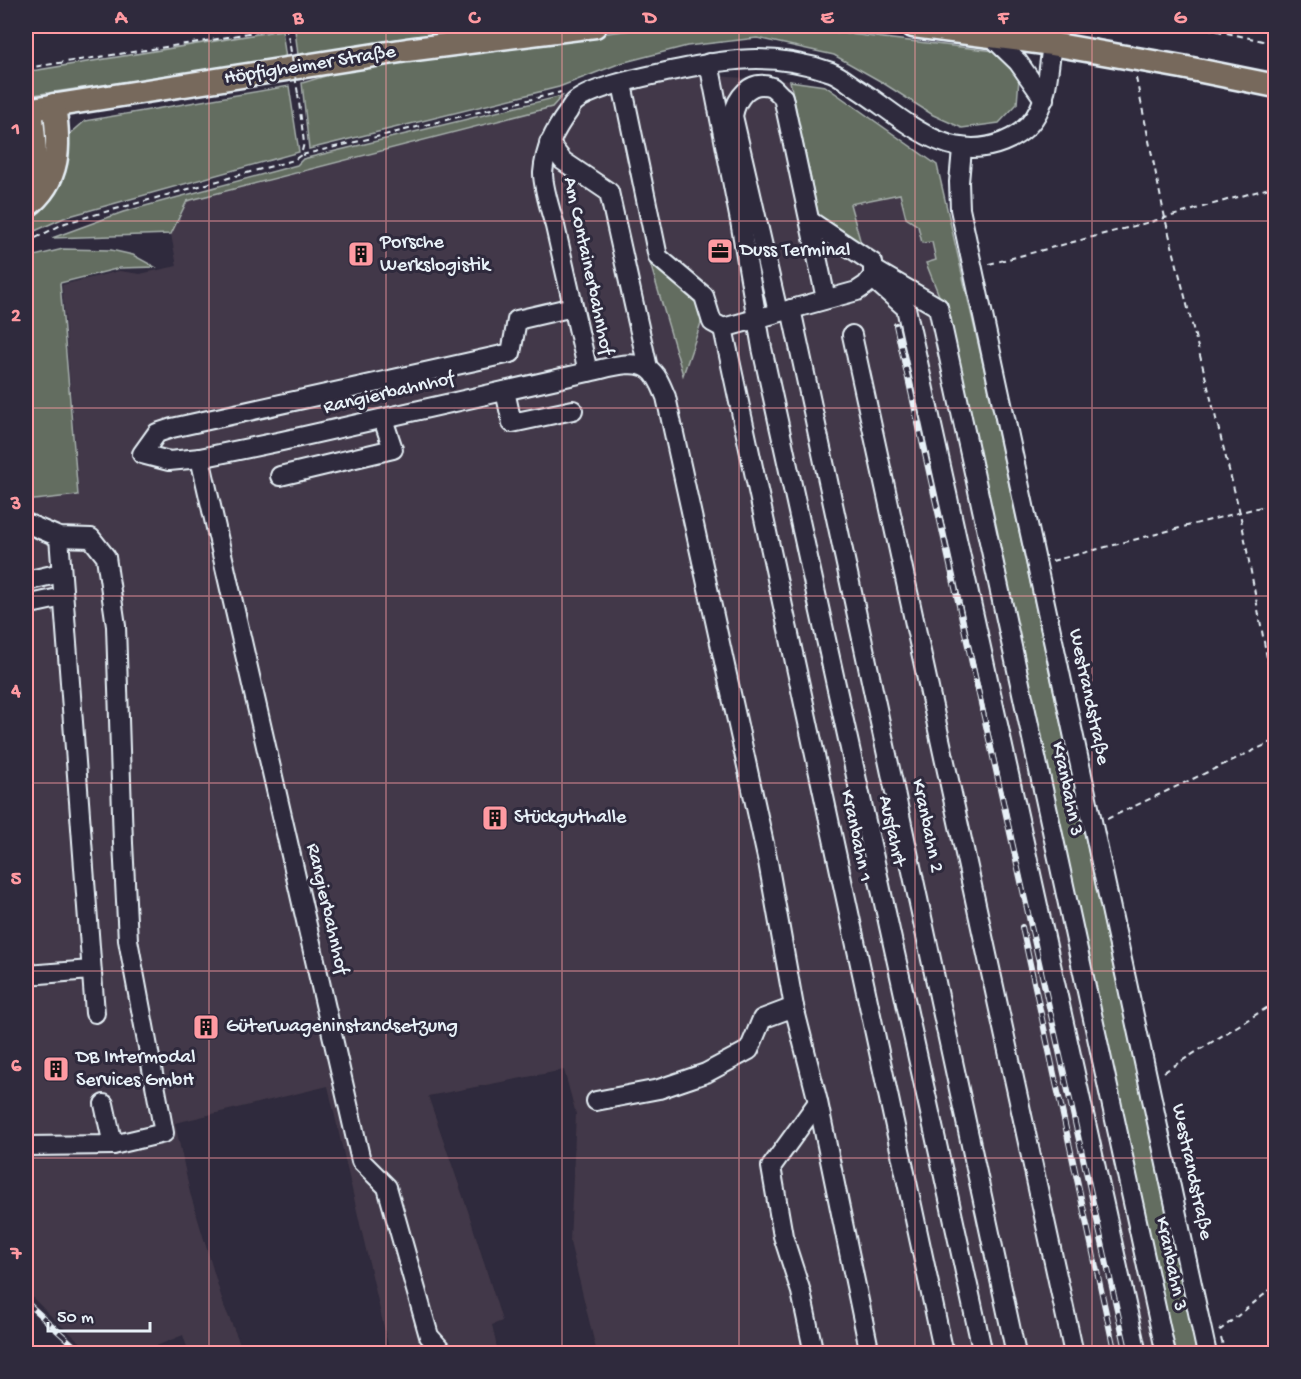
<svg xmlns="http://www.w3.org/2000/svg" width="1301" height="1379" viewBox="0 0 1301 1379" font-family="'Gochi Hand',sans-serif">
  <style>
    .built { fill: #433948 }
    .green { fill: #646d60; stroke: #a6afac; stroke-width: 1.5 }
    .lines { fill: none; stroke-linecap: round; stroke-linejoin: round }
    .minor-casing { stroke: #e8f1f8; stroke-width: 22 }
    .major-casing { stroke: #e8f1f8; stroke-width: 27 }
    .path { stroke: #e8f1f8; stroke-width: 2; stroke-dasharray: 6 4.5; stroke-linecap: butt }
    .minor { stroke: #2f2a3d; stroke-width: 18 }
    .major { stroke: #77695c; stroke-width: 22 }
    .rail-casing { stroke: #e8f1f8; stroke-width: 6 }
    .rail { stroke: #2f2a3d; stroke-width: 4; stroke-dasharray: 11; stroke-linecap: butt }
    .path-bridge { stroke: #e8f1f8; stroke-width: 2; stroke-dasharray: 6 4.5; stroke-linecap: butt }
    .grid { fill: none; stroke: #ff9aa2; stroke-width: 1.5; stroke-opacity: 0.55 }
    .labels { text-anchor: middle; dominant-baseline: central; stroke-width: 6; stroke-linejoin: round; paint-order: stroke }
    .street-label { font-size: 20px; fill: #e8f1f8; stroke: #2f2a3d }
    .poi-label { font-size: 20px; fill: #e8f1f8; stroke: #2f2a3d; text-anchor: start }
    .neatline { fill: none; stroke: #ff9aa2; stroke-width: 2 }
    .grid-label { font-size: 20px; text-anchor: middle; font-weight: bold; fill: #ff9aa2 }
  </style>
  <rect width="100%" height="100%" fill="#2f2a3d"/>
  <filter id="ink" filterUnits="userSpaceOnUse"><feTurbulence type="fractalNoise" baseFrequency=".0167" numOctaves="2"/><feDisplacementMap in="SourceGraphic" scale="12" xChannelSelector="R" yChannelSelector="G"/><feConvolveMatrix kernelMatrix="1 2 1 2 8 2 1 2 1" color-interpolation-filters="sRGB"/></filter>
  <g filter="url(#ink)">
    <path class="built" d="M684,74L790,81L820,223L862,246L850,204L900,194L906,218L918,226L932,241L936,261L926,263L944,308L948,307L1175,1353H597L570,1242L576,1114L564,1070L428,1096L468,1211L502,1321L492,1325L497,1348L486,1352V1353H390L328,1086L175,1123L190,1193L224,1306L244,1353H189L183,1335L156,1346L114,1353H93L56,1321L26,1291V502L79,495L62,285L119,271L140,274L177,266L171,234L187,201L552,107L562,96L586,105L596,100Z"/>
    <g class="green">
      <path d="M327,26H521L298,55L295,30Z"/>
      <path d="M712,26H781L995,51L1019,78L1017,104L999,123L962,128L933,115L880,81L834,55L757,38L687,46L621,63L559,87L309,149L302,83L352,68L462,50L649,28Z"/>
      <path d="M282,30L286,59L26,96V72Z"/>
      <path d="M790,81L825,86L937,165L984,369L1197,1353H1175L948,308H944L926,263L936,260L932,242L922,243L918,226L906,218L900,194L850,204L862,247L820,223Z"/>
      <path d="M289,86L299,152L66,217L26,235V221L31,218L59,186L69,135L85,121Z"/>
      <path d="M562,96L552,107L187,201L171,234L52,238L123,212L297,165L303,159Z"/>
      <path d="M63,249L111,250L133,255L155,267L120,268L60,283L78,495L26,501V258Z"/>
      <path d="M650,263L698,303L702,320L683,375Z"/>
    </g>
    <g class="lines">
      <defs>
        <g id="minor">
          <path d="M990,35L1018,62L1044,99"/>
          <path d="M709,63L740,221L762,348L983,1354"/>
          <path d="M622,84L658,257L704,296L712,322L723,328L857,291L866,285L873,276V263L810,221"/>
          <path d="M549,143L563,161L609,192L648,368"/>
          <path d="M962,149L959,182L960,209L1207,1354"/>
          <path d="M873,269L938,307L1166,1354"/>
          <path d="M872,278L906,308L1137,1354"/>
          <path d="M573,307L517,320L511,353L172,428L157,433L142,454L169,461L200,458L282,441L588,372C605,369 633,358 649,369C658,375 662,388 666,397L768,862L794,1007L818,1102L870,1354"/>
          <path d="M791,309L1016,1354"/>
          <path d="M778,312L733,116C736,99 750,78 772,87C775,89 780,95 783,97L826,299"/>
          <path d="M723,328L944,1354"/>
          <path d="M852,335L1074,1354"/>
          <path d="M588,372C577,324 566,275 555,226C551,212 543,188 543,173C545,149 554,131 568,112C570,108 573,103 576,101C593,87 644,77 666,72C728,59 770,51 831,72C841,76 849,83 858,89C902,117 946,165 1003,142C1048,124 1046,86 1052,44"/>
          <path d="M505,391L512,423L573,410"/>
          <path d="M200,458L361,1161L387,1187L429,1336L445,1354"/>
          <path d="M280,476L393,449L383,419"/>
          <path d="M26,523L59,537L91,538L106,557L116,626L123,843L128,940L164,1133L113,1145"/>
          <path d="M59,537L95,1013"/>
          <path d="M26,581L61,573"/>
          <path d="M26,605L63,597"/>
          <path d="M26,969L27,975L91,970"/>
          <path d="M596,1101L659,1089L706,1073L749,1050L762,1019L794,1007"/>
          <path d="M26,1146L113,1145L104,1104"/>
          <path d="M814,1354L801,1292L783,1236L771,1167L818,1102"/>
        </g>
        <g id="major">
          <path d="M913,26L1052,44L1182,67L1276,86"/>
          <path d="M26,110L407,50L595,26"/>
          <path d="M28,204C40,174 34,140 31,109"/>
          <path d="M26,207C61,181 60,145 54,105"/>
        </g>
      </defs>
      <use href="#minor" class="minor-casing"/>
      <use href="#major" class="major-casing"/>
      <g class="path">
        <path d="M286,26L290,46"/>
        <path d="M1196,26L1276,44"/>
        <path d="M26,68L212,40L284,26"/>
        <path d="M1136,78L1165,218L1240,513L1276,706"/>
        <path d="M302,155L561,92"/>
        <path d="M26,243L65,223L294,160L301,155L304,143L298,94"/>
        <path d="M989,264L1165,218L1276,186"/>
        <path d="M1052,561L1276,503"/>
        <path d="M1107,819L1276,740"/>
        <path d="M1164,1072L1276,1002"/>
        <path d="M1219,1331L1276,1285"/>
        <path d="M1221,1338L1225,1354"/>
      </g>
      <use href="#minor" class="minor"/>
      <use href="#major" class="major"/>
      <defs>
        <g id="rail">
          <path d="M896,325L1127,1354"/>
          <path d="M1022,927L1115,1354"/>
          <path d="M26,1302L83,1354"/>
        </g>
      </defs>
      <use href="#rail" class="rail-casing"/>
      <use href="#rail" class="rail"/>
      <path class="path-bridge" d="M290,46L298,94"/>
    </g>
  </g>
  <path class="grid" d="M209,26V1354M386,26V1354M562,26V1354M739,26V1354M915,26V1354M1092,26V1354M26,221H1276M26,408H1276M26,596H1276M26,783H1276M26,971H1276M26,1158H1276"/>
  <defs>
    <symbol id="office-square" viewBox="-11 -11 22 22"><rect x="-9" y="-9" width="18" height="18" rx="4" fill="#ff9aa2" stroke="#2f2a3d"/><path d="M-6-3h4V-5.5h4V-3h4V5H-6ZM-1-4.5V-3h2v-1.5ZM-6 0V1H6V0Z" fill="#111"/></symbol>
    <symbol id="building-square" viewBox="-11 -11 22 22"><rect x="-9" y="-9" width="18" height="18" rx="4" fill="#ff9aa2" stroke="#2f2a3d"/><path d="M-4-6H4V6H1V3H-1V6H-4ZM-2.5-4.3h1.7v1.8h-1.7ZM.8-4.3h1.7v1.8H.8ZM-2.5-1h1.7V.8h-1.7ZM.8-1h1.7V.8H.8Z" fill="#111"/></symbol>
  </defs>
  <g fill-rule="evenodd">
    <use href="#office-square" x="705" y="236" width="30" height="30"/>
    <use href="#building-square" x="346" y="239" width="30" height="30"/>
    <use href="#building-square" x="480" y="803" width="30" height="30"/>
    <use href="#building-square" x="191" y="1012" width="30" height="30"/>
    <use href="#building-square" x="41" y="1054" width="30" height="30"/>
  </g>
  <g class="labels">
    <g class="street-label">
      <text transform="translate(310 66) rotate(-9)">Höpfigheimer Straße</text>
      <text transform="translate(587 266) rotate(78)">Am Containerbahnhof</text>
      <text transform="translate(389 394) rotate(-13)">Rangierbahnhof</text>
      <text transform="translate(1088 697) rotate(78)">Westrandstraße</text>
      <text transform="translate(1066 789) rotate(78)">Kranbahn 3</text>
      <text transform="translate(926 826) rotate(78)">Kranbahn 2</text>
      <text transform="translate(891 831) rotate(78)">Ausfahrt</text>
      <text transform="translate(855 836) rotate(78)">Kranbahn 1</text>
      <text transform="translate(326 909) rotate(77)">Rangierbahnhof</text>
      <text transform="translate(1191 1172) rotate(78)">Westrandstraße</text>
      <text transform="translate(1170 1264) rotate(78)">Kranbahn 3</text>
    </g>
    <g class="poi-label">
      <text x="380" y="243">Porsche<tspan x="380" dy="23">Werkslogistik</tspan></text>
      <text x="740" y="251">Duss Terminal</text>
      <text x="514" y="818">Stückguthalle</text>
      <text x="226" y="1027">Güterwageninstandsetzung</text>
      <text x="76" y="1058">DB Intermodal<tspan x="76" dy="23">Services GmbH</tspan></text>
    </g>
  </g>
  <rect width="1301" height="1379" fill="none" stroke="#2f2a3d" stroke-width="66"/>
  <path d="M48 1322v9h102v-9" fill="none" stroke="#e8f1f8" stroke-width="3"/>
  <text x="57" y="1322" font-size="18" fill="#e8f1f8" stroke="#2f2a3d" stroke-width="4.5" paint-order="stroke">50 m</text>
  <rect x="33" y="33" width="1235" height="1313" class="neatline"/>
  <g class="grid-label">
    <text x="121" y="23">A</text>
    <text x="298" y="23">B</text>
    <text x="474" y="23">C</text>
    <text x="650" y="23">D</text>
    <text x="827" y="23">E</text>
    <text x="1003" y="23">F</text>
    <text x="1180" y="23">G</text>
    <text x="16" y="134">1</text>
    <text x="16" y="321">2</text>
    <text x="16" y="509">3</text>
    <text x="16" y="696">4</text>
    <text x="16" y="884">5</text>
    <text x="16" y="1071">6</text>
    <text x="16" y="1259">7</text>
  </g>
</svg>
